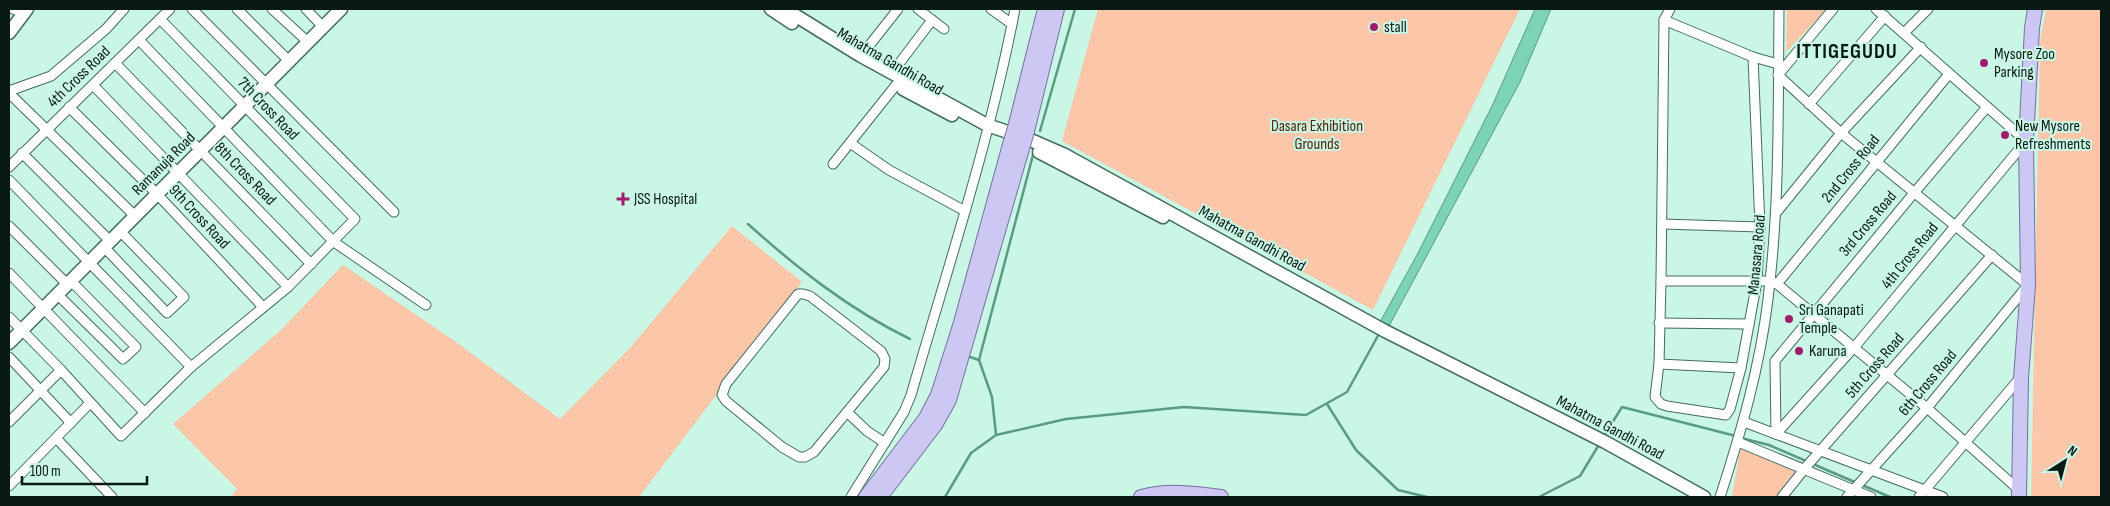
<svg xmlns="http://www.w3.org/2000/svg" width="2110" height="506" viewBox="0 0 2110 506" font-family="'Sofia Sans Condensed',sans-serif">
  <style>
    .green { fill: #fcc6a9 }
    .water { fill: #7cd3b5; stroke: #5a9b85 }
    .lines { fill: none; stroke-linecap: round; stroke-linejoin: round }
    .stream { stroke: #5a9b85; stroke-width: 2.5 }
    .street-casing { stroke: #446c5d; stroke-width: 11 }
    .secondary-casing { stroke: #446c5d; stroke-width: 15 }
    .primary-casing { stroke: #7372a1; stroke-width: 16 }
    .street { stroke: #fff; stroke-width: 9 }
    .secondary { stroke: #fff; stroke-width: 12 }
    .primary { stroke: #cdc7f4; stroke-width: 14 }
    .primary-bridge-casing { stroke: #7372a1; stroke-width: 16; stroke-linecap: butt }
    .primary-bridge { stroke: #cdc7f4; stroke-width: 14 }
    .poi-dot { fill: #9f1b6b; stroke: #caf6e5; stroke-width: 2 }
    .labels { text-anchor: middle; dominant-baseline: central; stroke-width: 4; stroke-linejoin: round; paint-order: stroke }
    .poi-label { font-size: 16px; fill: #091914; stroke: #caf6e5; text-anchor: start }
    .street-label { font-size: 16px; fill: #091914; stroke: #caf6e5 }
    .park-label { font-size: 16px; fill: #4e2306; stroke: #caf6e5 }
    .district-label { font-size: 21px; font-weight: bold; letter-spacing: 1px; fill: #091914; stroke: #caf6e5 }
  </style>
  <rect width="100%" height="100%" fill="#caf6e5"/>
  <g class="green">
    <path d="M1098,9H1520L1373,310L1062,141Z"/>
    <path d="M1787,9H1827L1786,52Z"/>
    <path d="M2046,9H2101V497H2031L2040,42Z"/>
    <path d="M732,226L802,282L639,497H231L237,489L173,424L280,331L343,265L456,342L560,419L630,348Z"/>
    <path d="M1741,446L1801,470L1779,497H1735L1732,496Z"/>
  </g>
  <path class="water" d="M1535,9H1551L1520,82L1389,326L1380,322L1417,255L1493,104Z"/>
  <g class="lines">
    <g class="stream">
      <path d="M1040,131L1075,9"/>
      <path d="M748,224C797,268 850,310 910,339"/>
      <path d="M967,356L979,360"/>
      <path d="M1327,404L1356,450L1398,490L1427,497"/>
      <path d="M996,435L992,397L979,360L1033,155"/>
      <path d="M1604,436L1622,407L1736,436"/>
      <path d="M1741,438L1769,445L1857,483"/>
      <path d="M1862,485L1890,497"/>
      <path d="M945,497L971,453L996,435L1066,419L1184,407L1306,415L1347,392L1380,332"/>
      <path d="M1539,497L1580,476L1600,443"/>
    </g>
    <defs>
      <g id="street">
        <path d="M13,9L24,13"/>
        <path d="M192,9L394,212"/>
        <path d="M237,9L289,61"/>
        <path d="M272,9L308,42"/>
        <path d="M306,9L323,27"/>
        <path d="M918,9L944,29"/>
        <path d="M991,9L1012,24"/>
        <path d="M1670,9L1664,20L1661,281L1659,364L1655,397L1661,404L1667,406L1726,415L1730,409L1741,368L1757,281L1760,227L1753,57"/>
        <path d="M1833,9L1778,75L1841,133L2028,285L1927,408L1847,497"/>
        <path d="M1664,20L1753,57L1778,64"/>
        <path d="M1905,32L1928,9"/>
        <path d="M139,40L334,242L426,305"/>
        <path d="M861,56L898,9"/>
        <path d="M115,63L311,264"/>
        <path d="M892,73L932,20"/>
        <path d="M93,85L288,287"/>
        <path d="M9,91L51,76L106,29L124,9"/>
        <path d="M9,93L135,216"/>
        <path d="M1809,104L1885,16"/>
        <path d="M69,107L157,194L263,307"/>
        <path d="M850,143L889,170L965,211"/>
        <path d="M22,153L110,241"/>
        <path d="M833,164L896,85"/>
        <path d="M9,167L170,9"/>
        <path d="M9,180L191,367"/>
        <path d="M1776,213L1841,133L1921,47"/>
        <path d="M1662,224L1760,227"/>
        <path d="M9,226L67,284"/>
        <path d="M104,247L167,313L184,297L120,231"/>
        <path d="M9,273L145,413"/>
        <path d="M1661,281H1770L1777,284L1927,408L2019,490"/>
        <path d="M1777,284L1949,74"/>
        <path d="M57,294L123,359L136,347L71,281"/>
        <path d="M798,294H803L810,296L881,351L885,359L884,367L814,452L805,457H799L782,447L726,401L722,395L726,384Z"/>
        <path d="M9,317L61,370L121,436L191,367L288,287L355,219L160,19"/>
        <path d="M1659,323L1749,324"/>
        <path d="M9,357L71,423"/>
        <path d="M1659,364L1741,368"/>
        <path d="M847,412L867,431L885,443"/>
        <path d="M9,422L61,370"/>
        <path d="M1744,422L1943,497"/>
        <path d="M1776,434L1857,344L2026,141L1876,9"/>
        <path d="M1776,434L1775,361L1914,193L1987,107"/>
        <path d="M56,438L112,497"/>
        <path d="M1738,442L1871,497"/>
        <path d="M9,486L90,403"/>
        <path d="M851,497L904,412L911,395C948,267 990,140 1015,9"/>
        <path d="M1720,497C1741,432 1760,367 1768,299C1780,203 1778,106 1779,9"/>
        <path d="M1782,497L1806,467L1992,255"/>
        <path d="M1919,497L2020,378"/>
      </g>
      <g id="secondary">
        <path d="M771,9L792,23"/>
        <path d="M785,9L861,56L987,125L1026,138L1065,155L1385,331L1605,442L1704,497"/>
        <path d="M9,33L27,9"/>
        <path d="M903,89L952,115"/>
        <path d="M1039,152L1163,217"/>
        <path d="M9,343L341,9"/>
      </g>
      <g id="primary">
        <path d="M1015,128L1045,9"/>
        <path d="M1027,131L1057,9"/>
        <path d="M866,497L926,418L938,395L960,326L1009,148"/>
        <path d="M880,497L935,425L949,400L1021,152"/>
        <path d="M1141,497C1169,490 1193,493 1221,497"/>
        <path d="M2019,497L2021,378L2028,285L2026,141L2032,28L2035,9"/>
      </g>
    </defs>
    <use href="#street" class="street-casing"/>
    <use href="#secondary" class="secondary-casing"/>
    <use href="#primary" class="primary-casing"/>
    <use href="#street" class="street"/>
    <use href="#secondary" class="secondary"/>
    <use href="#primary" class="primary"/>
    <defs>
      <g id="primary-bridge">
        <path d="M1009,148L1015,128"/>
        <path d="M1021,152L1027,131"/>
      </g>
    </defs>
    <use href="#primary-bridge" class="primary-bridge-casing"/>
    <use href="#primary-bridge" class="primary-bridge"/>
  </g>
  <g class="poi-dot">
    <circle cx="1374" cy="27" r="5"/>
    <circle cx="1984" cy="63" r="5"/>
    <circle cx="2005" cy="135" r="5"/>
    <path d="M620.5 191.5h5v5h5v5h-5v5h-5v-5h-5v-5h5z"/>
    <circle cx="1789" cy="319" r="5"/>
    <circle cx="1799" cy="351" r="5"/>
  </g>
  <g class="labels">
    <g class="poi-label">
      <text x="1384" y="27">stall</text>
      <text x="1994" y="54">Mysore Zoo<tspan x="1994" dy="18">Parking</tspan></text>
      <text x="2015" y="126">New Mysore<tspan x="2015" dy="18">Refreshments</tspan></text>
      <text x="634" y="199">JSS Hospital</text>
      <text x="1799" y="310">Sri Ganapati<tspan x="1799" dy="18">Temple</tspan></text>
      <text x="1809" y="351">Karuna</text>
    </g>
    <g class="street-label">
      <text transform="translate(890 62) rotate(30)">Mahatma Gandhi Road</text>
      <text transform="translate(79 77) rotate(-44)">4th Cross Road</text>
      <text transform="translate(268 109) rotate(46)">7th Cross Road</text>
      <text transform="translate(164 164) rotate(-45)">Ramanuja Road</text>
      <text transform="translate(1851 169) rotate(-51)">2nd Cross Road</text>
      <text transform="translate(245 174) rotate(46)">8th Cross Road</text>
      <text transform="translate(199 217) rotate(47)">9th Cross Road</text>
      <text transform="translate(1868 224) rotate(-50)">3rd Cross Road</text>
      <text transform="translate(1252 239) rotate(29)">Mahatma Gandhi Road</text>
      <text transform="translate(1757 255) rotate(-85)">Manasara Road</text>
      <text transform="translate(1910 256) rotate(-51)">4th Cross Road</text>
      <text transform="translate(1875 366) rotate(-49)">5th Cross Road</text>
      <text transform="translate(1928 383) rotate(-50)">6th Cross Road</text>
      <text transform="translate(1610 428) rotate(28)">Mahatma Gandhi Road</text>
    </g>
    <g class="park-label">
      <text x="1317" y="126">Dasara Exhibition<tspan x="1317" dy="18">Grounds</tspan></text>
    </g>
    <g class="district-label">
      <text x="1847" y="51">ITTIGEGUDU</text>
    </g>
  </g>
  <rect width="2110" height="506" fill="none" stroke="#091914" stroke-width="20"/>
  <g transform="translate(2065 461) rotate(36)" stroke="#caf6e5" stroke-width="4" paint-order="stroke">
  <path d="M0-4L9 19L0 12L-9 19Z" fill="#091914"/>
  <text y="-8" font-size="14" font-weight="bold" text-anchor="middle" fill="#091914">N</text>
  </g>
  <path d="M22 476v8h125v-8" fill="none" stroke="#091914" stroke-width="2.5"/>
  <text x="30" y="476" font-size="15" fill="#091914" stroke="#caf6e5" stroke-width="4" paint-order="stroke">100 m</text>
</svg>
